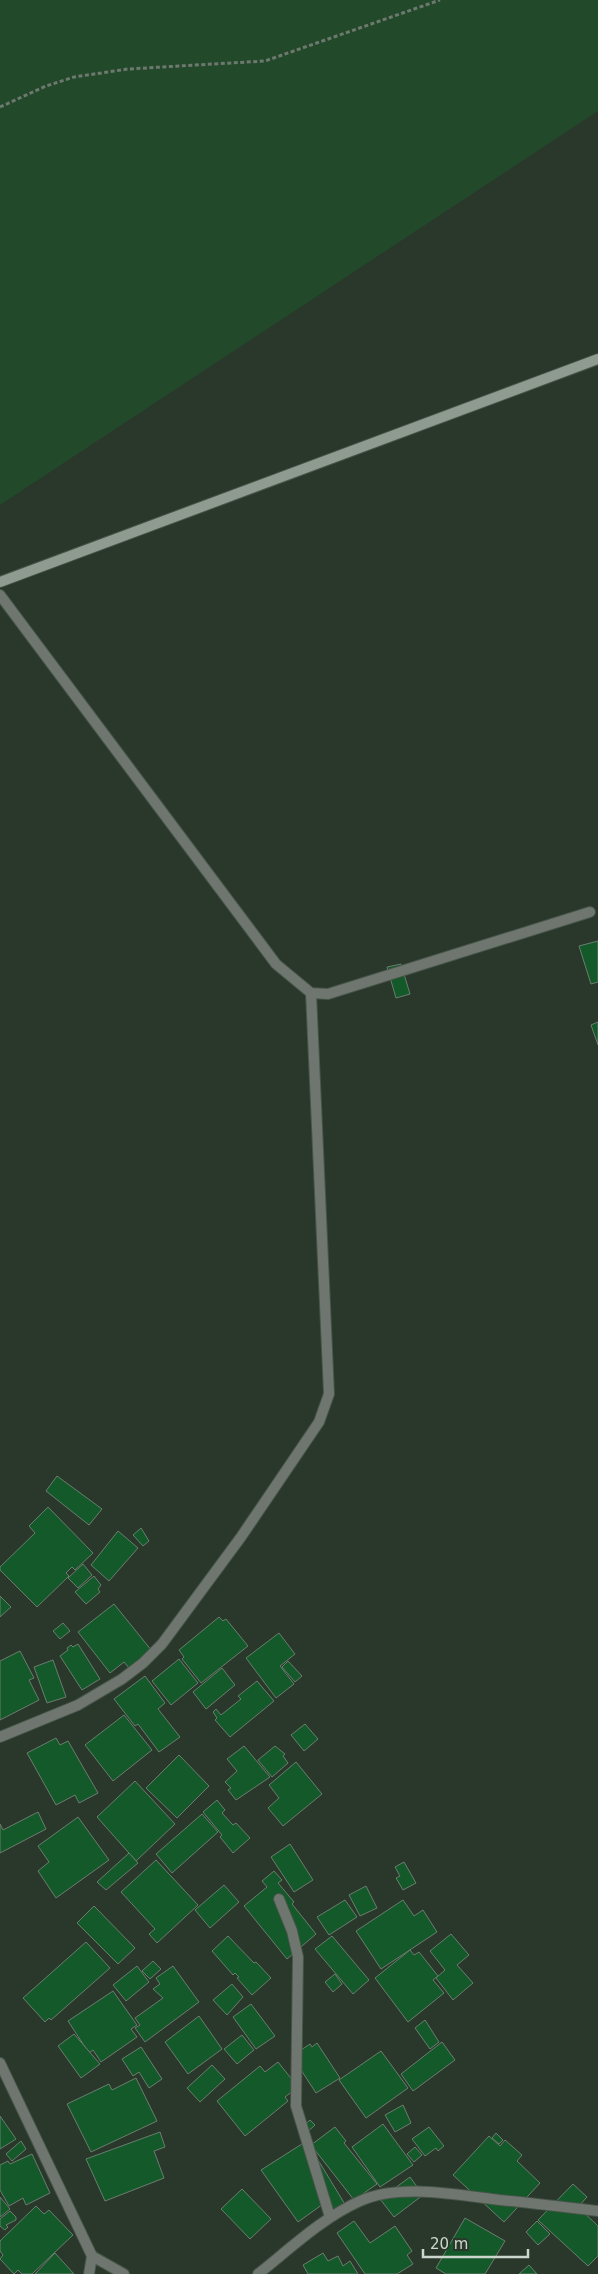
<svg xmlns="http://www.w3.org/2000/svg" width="598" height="2274" viewBox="0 0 598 2274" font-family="'DejaVu Sans',sans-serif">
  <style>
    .green { fill: #23492b }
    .building { fill: #135929; stroke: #6c7d6f }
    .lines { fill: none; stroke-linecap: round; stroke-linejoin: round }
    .minor-casing { stroke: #475448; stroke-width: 12 }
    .secondary-casing { stroke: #475448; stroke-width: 12 }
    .path { stroke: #6d796e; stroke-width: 3; stroke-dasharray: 4 2.5; stroke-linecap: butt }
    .minor { stroke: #6e766f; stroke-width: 10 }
    .secondary { stroke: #8f9b90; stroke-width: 10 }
  </style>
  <rect width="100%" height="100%" fill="#29382b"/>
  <path class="green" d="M0,0H598V111L0,505Z"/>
  <g class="building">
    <path d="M598,941V982L591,984L579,946Z"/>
    <path d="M401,964L410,994L396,998L387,967Z"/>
    <path d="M598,1022V1045L591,1025Z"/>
    <path d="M57,1476L102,1509L89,1525L46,1491Z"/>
    <path d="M48,1507L93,1553L75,1570L72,1567L66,1573L69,1576L37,1607L0,1570V1567L35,1533L29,1526Z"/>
    <path d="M141,1528L149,1541L143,1546L133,1535Z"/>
    <path d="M118,1531L138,1548L109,1581L91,1565Z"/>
    <path d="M83,1564L92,1575L78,1588L68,1578Z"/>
    <path d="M94,1576L101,1585L98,1589L100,1592L86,1604L75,1592Z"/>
    <path d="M0,1596L11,1607L0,1617Z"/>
    <path d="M114,1604L152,1651L130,1669L124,1662L110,1673L78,1632Z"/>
    <path d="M219,1617L223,1621L226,1619L248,1646L201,1683L182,1659L184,1657L179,1650Z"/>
    <path d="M63,1623L70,1631L60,1639L53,1631Z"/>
    <path d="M279,1633L295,1654L280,1666L294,1684L276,1698L246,1658Z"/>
    <path d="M78,1644L100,1679L82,1690L60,1656L68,1650L67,1648L71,1645L73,1647Z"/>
    <path d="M20,1651L34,1678L29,1680L39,1700L0,1720V1661Z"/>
    <path d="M179,1659L198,1683L171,1705L152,1681Z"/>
    <path d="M53,1660L66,1697L47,1703L34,1667Z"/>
    <path d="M288,1661L302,1676L295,1682L282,1667Z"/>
    <path d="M222,1668L235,1685L206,1709L193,1692Z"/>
    <path d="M145,1676L165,1703L158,1709L180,1737L159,1752L138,1724L135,1726L114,1699Z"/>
    <path d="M257,1681L274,1701L230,1737L215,1720L217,1718L213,1712L216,1709L221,1715L241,1699L238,1696Z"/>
    <path d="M124,1715L152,1750L113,1781L85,1745Z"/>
    <path d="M305,1724L318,1739L304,1751L291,1735Z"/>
    <path d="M56,1738L60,1745L68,1741L98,1793L79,1803L75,1795L56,1805L27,1753Z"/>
    <path d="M244,1746L270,1777L236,1800L228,1790L231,1788L225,1782L237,1771L227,1759Z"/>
    <path d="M275,1746L285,1754L283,1756L288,1763L272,1777L258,1760Z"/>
    <path d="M179,1755L209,1786L177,1818L146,1788Z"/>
    <path d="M296,1762L322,1794L283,1826L268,1808L279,1798L269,1785Z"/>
    <path d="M135,1781L175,1824L136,1861L97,1817Z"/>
    <path d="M217,1800L225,1810L222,1813L233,1825L236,1823L250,1838L233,1853L220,1837L222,1835L203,1812Z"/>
    <path d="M38,1812L46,1829L0,1853V1824L3,1830Z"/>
    <path d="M202,1814L218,1832L172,1873L156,1854Z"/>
    <path d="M78,1817L109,1860L56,1898L38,1871L49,1862L38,1846Z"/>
    <path d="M290,1844L313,1880L294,1892L271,1857Z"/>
    <path d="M129,1853L138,1863L106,1890L97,1882Z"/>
    <path d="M156,1860L198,1905L157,1943L149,1934L155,1929L121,1892Z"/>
    <path d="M404,1862L416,1883L403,1890L396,1878L400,1876L395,1867Z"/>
    <path d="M274,1871L282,1880L278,1883L294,1902L292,1904L316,1934L287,1959L244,1906L267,1887L262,1881Z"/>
    <path d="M224,1885L239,1902L210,1928L195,1910Z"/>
    <path d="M366,1886L377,1908L360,1916L349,1895Z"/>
    <path d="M345,1900L357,1917L329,1935L317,1917Z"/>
    <path d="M403,1900L414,1916L423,1910L437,1932L381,1969L356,1931Z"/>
    <path d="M94,1906L135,1948L118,1964L77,1923Z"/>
    <path d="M451,1934L469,1955L457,1965L473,1983L453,2000L436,1978L445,1970L430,1951Z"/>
    <path d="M228,1936L254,1963L256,1962L271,1978L252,1995L237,1978L239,1977L235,1973L233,1975L212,1951Z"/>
    <path d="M332,1936L369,1980L353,1994L315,1949Z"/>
    <path d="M86,1942L110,1968L51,2020L49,2018L45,2022L23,1998Z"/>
    <path d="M410,1950L414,1955L419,1952L438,1976L433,1980L444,1993L408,2022L375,1978Z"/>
    <path d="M153,1961L161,1969L150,1979L142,1971Z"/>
    <path d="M137,1966L149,1982L126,2001L113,1985Z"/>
    <path d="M173,1966L199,2002L145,2042L135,2028L140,2025L135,2018L163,1998L153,1989L160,1984L156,1978Z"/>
    <path d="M335,1974L342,1984L333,1992L325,1982Z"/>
    <path d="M232,1984L243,1997L227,2015L213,2000Z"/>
    <path d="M113,1991L137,2025L131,2029L137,2037L101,2062L93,2050L89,2053L68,2021Z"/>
    <path d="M251,2004L275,2036L256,2049L233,2017Z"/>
    <path d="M199,2016L222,2049L188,2074L165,2042Z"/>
    <path d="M425,2020L439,2042L430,2049L415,2028Z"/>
    <path d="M74,2034L100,2064L81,2078L58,2046Z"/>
    <path d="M242,2035L254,2050L237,2064L224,2049Z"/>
    <path d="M442,2042L455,2060L413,2091L401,2074Z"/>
    <path d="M317,2043L340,2078L316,2093L292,2056L310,2044L312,2047Z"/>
    <path d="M141,2047L162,2079L149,2088L139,2072L133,2076L122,2059Z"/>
    <path d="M381,2051L408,2088L366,2118L339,2080Z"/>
    <path d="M278,2062L298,2087L285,2097L288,2101L245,2136L217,2101L260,2066L265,2072Z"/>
    <path d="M212,2065L225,2079L200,2102L187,2088Z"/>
    <path d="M136,2078L157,2121L91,2152L67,2104L109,2084L112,2090Z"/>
    <path d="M403,2105L411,2123L395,2132L385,2115Z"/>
    <path d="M0,2116L16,2139L0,2149Z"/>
    <path d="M310,2120L315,2125L304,2135L299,2130Z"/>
    <path d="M383,2124L413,2165L380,2187L352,2147Z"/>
    <path d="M335,2127L346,2141L344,2143L377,2184L354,2200L311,2145Z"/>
    <path d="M429,2127L444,2146L438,2151L436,2148L425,2156L412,2139Z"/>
    <path d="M160,2132L165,2147L154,2151L164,2178L105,2201L86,2159Z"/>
    <path d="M496,2133L503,2140L499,2144L492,2138Z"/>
    <path d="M489,2136L500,2146L505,2140L522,2155L517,2161L540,2183L504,2222L453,2175Z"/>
    <path d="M21,2141L26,2149L12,2161L6,2154Z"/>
    <path d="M305,2142L309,2145L346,2206L330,2215L323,2204L298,2222L261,2170Z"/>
    <path d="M415,2147L422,2155L414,2162L407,2154Z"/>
    <path d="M32,2154L50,2193L26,2205L23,2198L9,2206L0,2190V2165L8,2161L10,2164Z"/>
    <path d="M410,2177L423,2195L394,2217L380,2199Z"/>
    <path d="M573,2184L587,2197L578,2207L598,2226V2256L588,2266L538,2220Z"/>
    <path d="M242,2189L271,2219L250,2239L221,2209Z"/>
    <path d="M0,2197L10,2209L0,2217Z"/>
    <path d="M36,2206L44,2214L49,2210L73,2235L32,2274H22L18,2270L14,2274L0,2259L3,2255L0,2251V2241Z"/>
    <path d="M10,2211L16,2217V2220L6,2225L8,2227L5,2230L0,2226V2219Z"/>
    <path d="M465,2218L505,2241L485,2274H446L436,2268Z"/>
    <path d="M354,2221L370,2243L395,2226L412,2251L407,2255L413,2264L397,2274H365L337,2233Z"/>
    <path d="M537,2221L550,2234L538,2245L526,2232Z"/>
    <path d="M55,2253L74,2274H35Z"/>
    <path d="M323,2253L328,2261L338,2256L343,2266L350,2261L358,2274H308L303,2265Z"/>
    <path d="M529,2265L537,2274H519Z"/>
  </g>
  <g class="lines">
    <defs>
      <g id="minor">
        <path d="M0,595L276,964L311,993L328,994L590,912"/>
        <path d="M0,1737L78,1705L122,1679L143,1663L162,1644L241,1537L319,1422L329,1394L311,993"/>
        <path d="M279,1899L292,1931L298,1957L296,2106L330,2217"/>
        <path d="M0,2063L92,2256L89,2274"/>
        <path d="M92,2256L124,2274"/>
        <path d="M258,2274C291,2248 322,2218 360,2201C399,2183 458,2195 500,2200C532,2203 565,2207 598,2211"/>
      </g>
      <path id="secondary" d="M0,582L598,359"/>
    </defs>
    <use href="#minor" class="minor-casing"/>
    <use href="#secondary" class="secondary-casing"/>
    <path class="path" d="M0,107L46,86L74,77L128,69L265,61L440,0"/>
    <use href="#minor" class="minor"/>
    <use href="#secondary" class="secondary"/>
  </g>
  <path d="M423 2249v8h105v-8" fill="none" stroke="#cdd6ce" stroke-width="2.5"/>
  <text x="430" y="2249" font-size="15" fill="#cdd6ce" stroke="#29382b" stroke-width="4" paint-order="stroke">20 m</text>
</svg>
